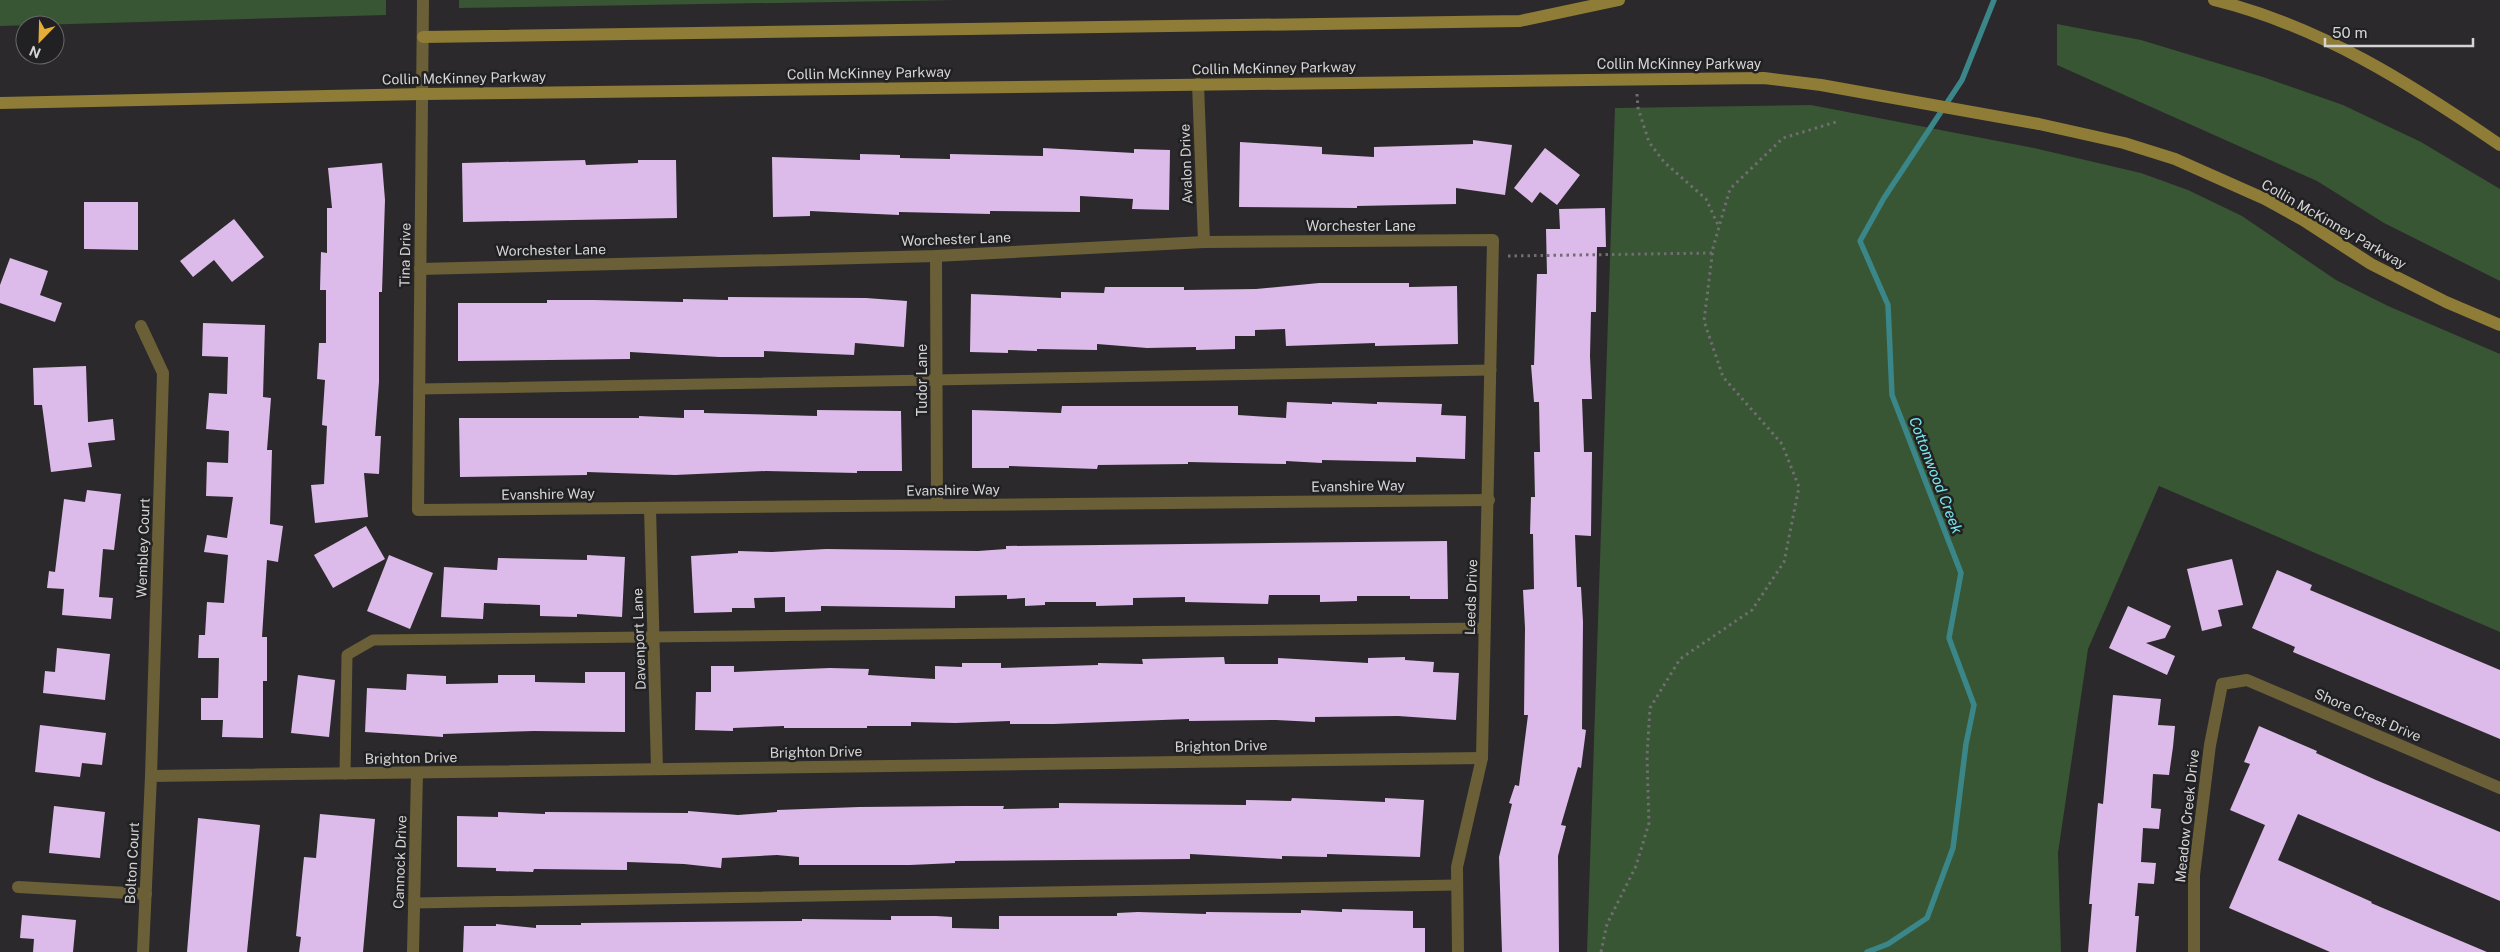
<svg xmlns="http://www.w3.org/2000/svg" width="2500" height="952" viewBox="0 0 2500 952" font-family="'Public Sans',sans-serif">
  <style>
    .green { fill: #385534 }
    .lines { fill: none; stroke-linecap: round; stroke-linejoin: round }
    .stream { stroke: #3a8688; stroke-width: 5.5 }
    .building { fill: #dcbae9 }
    .path { stroke: #706e70; stroke-width: 3; stroke-dasharray: 2.5 4; stroke-linecap: butt }
    .lane { stroke: #6a5f36; stroke-width: 11 }
    .street { stroke: #6a5f36; stroke-width: 12 }
    .secondary { stroke: #8e7c37; stroke-width: 12 }
    .labels { text-anchor: middle; dominant-baseline: central; stroke-width: 5; stroke-linejoin: round; paint-order: stroke }
    .street-label { font-size: 14px; fill: #d5d4d5; stroke: #212022 }
    .water-label { font-size: 15px; font-style: italic; fill: #75e7eb; stroke: #212022 }
  </style>
  <rect width="100%" height="100%" fill="#2b292b"/>
  <g class="green">
    <path d="M0,0H386V15L0,26Z"/>
    <path d="M459,0H958L459,8Z"/>
    <path d="M2057,24L2141,40L2263,77L2343,105L2421,142L2500,189V281L2384,223L2317,181L2057,65Z"/>
    <path d="M1811,105L2034,148L2141,173L2188,190L2242,216L2336,280L2388,306L2500,354V632L2159,486L2088,649L2058,853L2061,952H1587L1615,108Z"/>
  </g>
  <g class="lines">
    <path class="stream" d="M1867,952L1888,944L1927,918L1953,848L1966,744L1974,705L1949,638L1961,573L1892,395L1888,305L1860,241L1884,198L1962,80L1994,0"/>
  </g>
  <g class="building">
    <path d="M1473,140L1512,145L1505,195L1456,188V204L1357,206V208L1239,207L1240,142L1322,147V154L1374,157V147L1473,144Z"/>
    <path d="M1043,148L1134,153V149L1170,150L1169,210L1132,209L1133,199L1080,196V212L990,211V214L899,212V215L810,211V216L773,217L772,157L860,160V154L900,155V158L950,159V154L1043,156Z"/>
    <path d="M1545,148L1580,175L1557,205L1540,192L1532,203L1514,188Z"/>
    <path d="M585,160L586,165L638,163V160H676L677,218L463,222L462,163Z"/>
    <path d="M382,163L385,200L382,292H379V382L375,436H381L379,474L364,473L368,517L315,523L311,485L324,484L327,426L322,425L325,380L317,379L319,343H326V290H320L321,252L327,253V208H332L328,168Z"/>
    <path d="M84,202H138V250L84,249Z"/>
    <path d="M1605,208L1606,247H1597L1596,312H1591L1590,356L1592,399H1582L1584,452H1592L1591,536L1575,535L1577,587H1581L1583,622L1582,729L1586,730L1581,768L1578,767L1561,825L1566,826L1558,856L1559,952H1502L1499,857L1512,804L1509,803L1515,785L1519,786L1528,715H1524L1525,628L1523,590L1534,589L1533,534H1530L1531,497H1535L1534,452H1540L1539,402H1534L1531,365H1534L1537,274H1547L1546,229H1560L1559,209Z"/>
    <path d="M234,219L264,257L232,282L214,260L193,277L180,261Z"/>
    <path d="M10,258L48,271L40,295L62,303L55,322L0,303V285Z"/>
    <path d="M1319,283H1409V287L1457,286L1458,344L1375,346V343L1286,346L1285,329L1255,330V336H1235V349L1196,350V347L1147,348L1097,344V350L1037,349V351L1008,350V353L970,352L971,294L1061,298V292L1104,293L1105,287H1184V290L1256,289Z"/>
    <path d="M728,297L866,298L907,301L904,347L855,343L854,355L764,351V357H719L630,352V359L458,361V303H547V300H594L683,302V299L728,300Z"/>
    <path d="M203,323L265,325L263,397L271,398L267,450H272L270,524L283,526L278,562L267,560L262,637H267V681H263V738L222,737L223,720H201V698H218L219,658H198L199,635H205L207,602L224,603L228,555L204,552L207,535L227,538L233,497L206,496L207,462L228,463L229,431L206,429L209,393L227,394L228,357L202,356Z"/>
    <path d="M86,366L88,422L113,419L115,440L88,443L92,467L51,472L42,405H34L33,368Z"/>
    <path d="M1287,402L1332,404V402L1377,404V402L1442,404L1441,415L1466,416L1465,459L1416,457V462L1322,460V463L1286,461V464L1188,462V464L1098,465L1097,469L1009,466V468H972V410L1061,413L1062,406H1238V415L1286,418Z"/>
    <path d="M684,410H704V413L817,416V410L901,411L902,471H857V473L766,471L675,475L587,472V475L460,477L459,418H639V416L684,418Z"/>
    <path d="M87,490L121,494L114,550L103,549L99,597L113,598L111,619L62,615L64,589L47,588L49,571L55,572L64,499L85,502Z"/>
    <path d="M366,526L385,559L333,588L314,555Z"/>
    <path d="M1447,541L1448,599H1410V596H1357V601L1320,602V595H1269L1268,604L1185,602V597L1133,598V605L1096,606V602H1045V605L1025,606V598L1007,599V595L955,596V608L821,606V611L785,612V597L754,598L755,608H732V612L694,613L691,556L738,553V551L772,552L826,549L978,551L1006,549V546Z"/>
    <path d="M389,555L433,573L410,629L367,611Z"/>
    <path d="M587,555L625,557L622,617L577,614V617L540,616V605L484,603L483,619L441,617L444,567L497,570L498,558L587,560Z"/>
    <path d="M2232,559L2243,605L2218,610L2222,626L2202,631L2187,569Z"/>
    <path d="M2277,570L2312,585L2310,590L2500,670V739L2293,652L2295,647L2252,628Z"/>
    <path d="M2128,606L2171,626L2165,638L2146,643L2175,656L2167,675L2109,648Z"/>
    <path d="M57,648L110,654L105,700L43,693L45,671L55,672Z"/>
    <path d="M1224,657L1225,664H1278V658L1368,663V658L1405,657V660L1434,662L1433,672L1459,673L1456,720L1398,716L1315,717V722L1276,720L1189,721V719L1054,724H1010V721L955,723L911,722V726H867V728H784V726L733,728V731L695,730L696,692H711V666H734V672L830,668L869,669L868,675L935,679V666L962,667V663H1001V668L1098,665V663L1143,664L1142,659Z"/>
    <path d="M585,672H625V732L534,731L443,734V737L365,732L367,688L406,690L407,674L446,676V684L498,683V675H535V682L585,683Z"/>
    <path d="M298,675L335,680L329,737L291,733Z"/>
    <path d="M2113,695L2161,699L2158,725L2175,726L2173,747L2169,775L2153,774L2151,808L2161,809L2159,829L2143,828L2141,862L2156,863L2154,884L2138,883L2135,916H2139L2136,952H2088L2092,904H2089L2098,803L2103,804Z"/>
    <path d="M40,725L106,733L102,765L82,763L80,777L35,772Z"/>
    <path d="M2259,726L2317,751L2316,753L2376,780L2500,832V901L2298,814L2278,860L2372,902L2371,903L2487,952H2330L2229,908L2265,825L2230,810L2250,764L2244,762Z"/>
    <path d="M1292,798L1385,802V798L1424,800L1420,857L1327,854V857L1282,856V859L1190,854V859L955,861V863L910,865H799V857L777,855L722,858L721,868L684,864L627,862V870L534,869L533,872L496,871V868L457,867V816L498,817V812L545,814V812L688,813V811L738,815L777,812V810L859,807L964,806H1004L1003,809L1059,808V803L1246,805V800L1291,801Z"/>
    <path d="M54,806L105,812L100,858L49,853Z"/>
    <path d="M320,814L375,819L363,952H299L301,937L296,936L304,857L316,858Z"/>
    <path d="M198,818L260,825L247,952H187Z"/>
    <path d="M1342,909L1413,911V928H1425V952H463L464,926H496V924L536,928V925H581V923L802,921V919L891,920V916H936L952,917V928L999,929V916H1117V913L1138,912L1206,914V912L1301,913V910L1342,912Z"/>
    <path d="M22,915L76,920L73,952H33L34,939L20,938Z"/>
  </g>
  <g class="lines">
    <g class="path">
      <path d="M1637,94L1638,108L1649,142L1664,162L1706,199L1719,227"/>
      <path d="M1508,256L1713,253"/>
      <path d="M1601,952L1607,924L1636,866L1649,823L1647,756L1650,708L1680,659L1752,610L1784,562L1799,487L1782,444L1723,377L1704,321L1713,248L1719,227L1730,189L1783,138L1836,122"/>
    </g>
    <g class="lane">
      <path d="M419,389L1491,370"/>
      <path d="M345,774L347,655L373,640L1485,628"/>
      <path d="M414,903L1457,885"/>
    </g>
    <g class="street">
      <path d="M423,0L418,510L1489,500"/>
      <path d="M1198,84L1204,242"/>
      <path d="M936,256L937,505"/>
      <path d="M420,269L936,256L1204,242L1493,240L1482,758L1457,867L1458,952"/>
      <path d="M141,326L163,373L151,776L143,952"/>
      <path d="M650,508L657,769"/>
      <path d="M151,776L1482,758"/>
      <path d="M18,887L146,894"/>
      <path d="M413,952L417,773"/>
      <path d="M2194,952V875L2210,745L2222,684L2247,680L2500,788"/>
    </g>
    <g class="secondary">
      <path d="M2214,0C2320,26 2411,84 2500,145"/>
      <path d="M423,37L1520,21L1619,0"/>
      <path d="M0,103L423,94L1764,78L1821,85L2039,124L2124,143L2175,159L2265,199L2303,220L2371,264L2446,302L2500,325"/>
    </g>
  </g>
  <g class="labels">
    <g class="street-label">
      <text x="1679" y="64">Collin McKinney Parkway</text>
      <text transform="translate(1274 68) rotate(-1)">Collin McKinney Parkway</text>
      <text transform="translate(869 73) rotate(-1)">Collin McKinney Parkway</text>
      <text transform="translate(464 78) rotate(-1)">Collin McKinney Parkway</text>
      <text transform="translate(1186 164) rotate(-92)">Avalon Drive</text>
      <text transform="translate(2334 224) rotate(30)">Collin McKinney Parkway</text>
      <text x="1361" y="226">Worchester Lane</text>
      <text transform="translate(956 239) rotate(-2)">Worchester Lane</text>
      <text transform="translate(551 250) rotate(-1)">Worchester Lane</text>
      <text transform="translate(405 255) rotate(-89)">Tina Drive</text>
      <text transform="translate(922 380) rotate(-90)">Tudor Lane</text>
      <text transform="translate(1358 486) rotate(-1)">Evanshire Way</text>
      <text transform="translate(953 490) rotate(-1)">Evanshire Way</text>
      <text transform="translate(548 494) rotate(-1)">Evanshire Way</text>
      <text transform="translate(143 548) rotate(-88)">Wembley Court</text>
      <text transform="translate(1471 597) rotate(-88)">Leeds Drive</text>
      <text transform="translate(639 639) rotate(-92)">Davenport Lane</text>
      <text transform="translate(2368 715) rotate(23)">Shore Crest Drive</text>
      <text transform="translate(1221 746) rotate(-1)">Brighton Drive</text>
      <text transform="translate(816 752) rotate(-1)">Brighton Drive</text>
      <text transform="translate(411 758) rotate(-1)">Brighton Drive</text>
      <text transform="translate(2187 816) rotate(-84)">Meadow Creek Drive</text>
      <text transform="translate(400 862) rotate(-88)">Cannock Drive</text>
      <text transform="translate(132 863) rotate(-87)">Bolton Court</text>
    </g>
    <g class="water-label">
      <text transform="translate(1936 475) rotate(69)">Cottonwood Creek</text>
    </g>
  </g>
  <g transform="translate(40 40) rotate(203)"><circle r="24" fill="#212022" stroke="#69686a"/>
  <path d="M0-4L9 19L0 12L-9 19Z" fill="#e6ad36"/>
  <text y="-8" font-size="14" font-weight="bold" text-anchor="middle" fill="#d5d4d5">N</text>
  </g>
  <path d="M2325 38v8h148v-8" fill="none" stroke="#d5d4d5" stroke-width="2.5"/>
  <text x="2332" y="38" font-size="15" fill="#d5d4d5" stroke="#212022" stroke-width="4" paint-order="stroke">50 m</text>
</svg>
